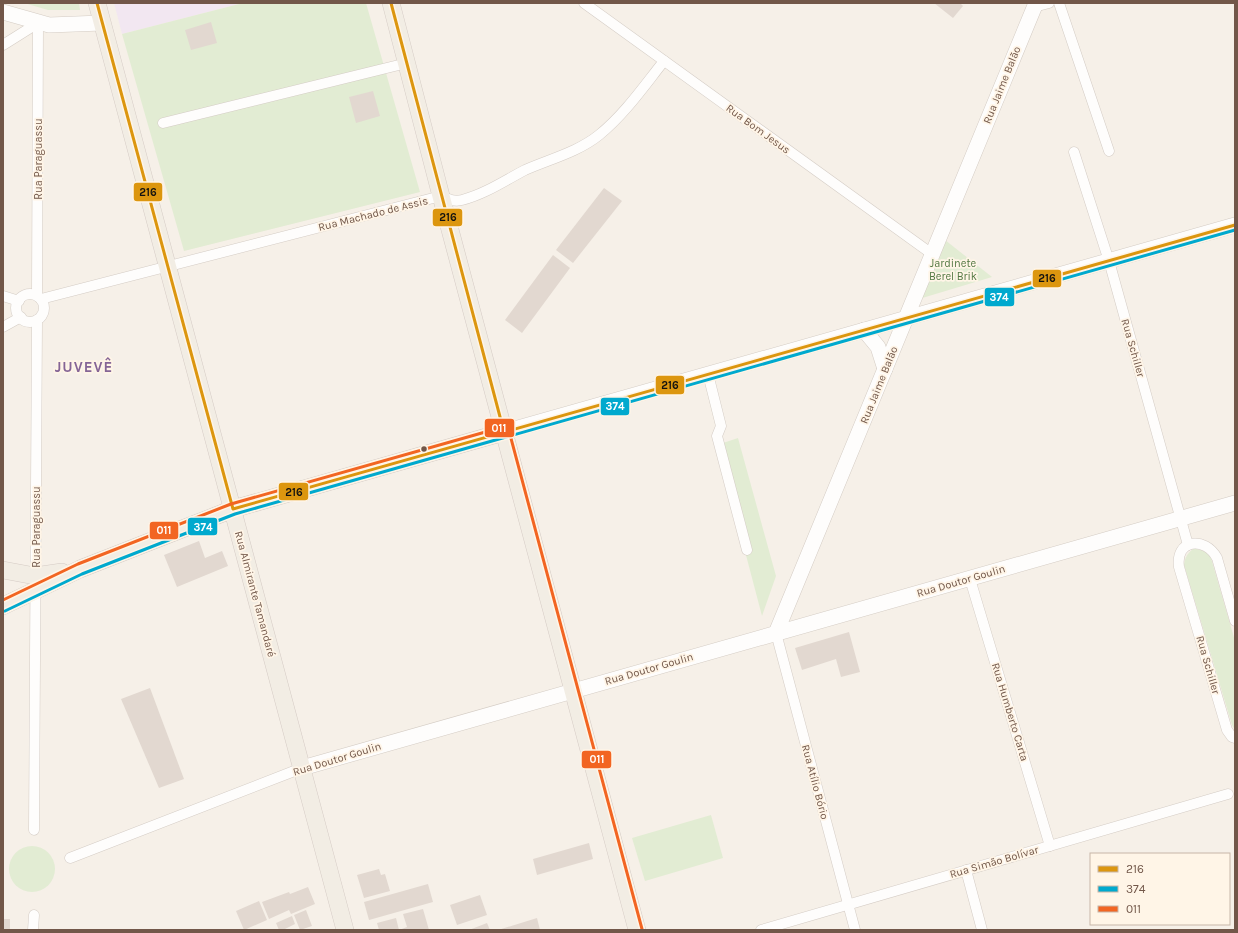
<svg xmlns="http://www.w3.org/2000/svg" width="1238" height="933" viewBox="0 0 1238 933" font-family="Karla,sans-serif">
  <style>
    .education { fill: #f2e7f1 }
    .green { fill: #e2ecd3 }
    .building { fill: #e2d8d0 }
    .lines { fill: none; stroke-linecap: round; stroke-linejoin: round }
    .street-casing { stroke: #d4ccc5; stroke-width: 11 }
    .secondary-casing { stroke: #d4ccc4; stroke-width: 16 }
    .primary-casing { stroke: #d5cbc5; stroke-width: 18 }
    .street { stroke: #fefdfc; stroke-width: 10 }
    .secondary { stroke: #fefdfc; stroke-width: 15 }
    .primary { stroke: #f2ede4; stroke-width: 17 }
    .bus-1-casing { stroke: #fff5e7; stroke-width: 6 }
    .bus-2-casing { stroke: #fff5e7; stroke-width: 6 }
    .bus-3-casing { stroke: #fff5e7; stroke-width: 6 }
    .bus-1 { stroke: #dc960f; stroke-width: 3 }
    .bus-2 { stroke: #00a9ce; stroke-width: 3 }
    .bus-3 { stroke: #f26522; stroke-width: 3 }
    .bus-dot { fill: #725749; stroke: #fff5e7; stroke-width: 1.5 }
    .labels { text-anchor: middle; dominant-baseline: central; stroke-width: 3.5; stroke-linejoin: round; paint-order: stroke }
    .street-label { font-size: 11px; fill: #725749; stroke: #fff5e7 }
    .park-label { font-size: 11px; fill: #527842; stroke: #fff5e7 }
    .district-label { font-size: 15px; font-weight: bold; letter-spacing: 1px; fill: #856596; stroke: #fff5e7 }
    .line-badge { stroke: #fff5e7; stroke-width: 1.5 }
    .badge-label { font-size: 11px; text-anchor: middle; font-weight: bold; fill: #fff }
    .pale-badge-label { font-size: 11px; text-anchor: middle; font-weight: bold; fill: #111 }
  </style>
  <rect width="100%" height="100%" fill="#f6f0e8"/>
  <path class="education" d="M114,3H243L122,34Z"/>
  <g class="green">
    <path d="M24,3H79L80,10H48Z"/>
    <path d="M243,3H366L420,192L184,251L122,34Z"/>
    <path d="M945,240L992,277L919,299Z"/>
    <path d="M738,438L776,576L762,616L717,445Z"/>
    <path d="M1193,549C1202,549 1206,551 1211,558L1235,641V730L1232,725L1184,565C1185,557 1187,554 1193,549Z"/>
    <path d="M711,815L723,858L645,881L632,838Z"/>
    <circle cx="32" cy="869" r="23"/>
  </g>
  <g class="building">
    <path d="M934,3H960L963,6L953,18Z"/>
    <path d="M211,22L217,43L191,50L185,30Z"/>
    <path d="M373,91L380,116L356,123L349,97Z"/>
    <path d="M604,188L622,201L573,263L556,250Z"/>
    <path d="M553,255L570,268L522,333L505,320Z"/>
    <path d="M199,541L205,558L222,551L228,566L177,587L164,555Z"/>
    <path d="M849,632L860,672L841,677L836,659L802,670L795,648Z"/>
    <path d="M150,688L184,779L159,788L121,699Z"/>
    <path d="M589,843L593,859L537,875L533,859Z"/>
    <path d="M379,869L381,875L385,874L390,891L364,898L357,875Z"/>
    <path d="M428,884L433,902L369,920L364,902Z"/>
    <path d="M308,887L315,904L291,914L289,910L269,919L262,902L289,892L290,894Z"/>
    <path d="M480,895L487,915L457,925L450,905Z"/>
    <path d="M259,901L267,920L244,930L236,911Z"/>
    <path d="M423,909L429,930H379L377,923L396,918L399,930L407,927L403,914Z"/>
    <path d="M306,910L312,926L300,930L294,915Z"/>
    <path d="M292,916L295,924L283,930H279L276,923Z"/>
    <path d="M537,918L540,930H498Z"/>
    <rect x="3" y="919" width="7" height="11"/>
    <path d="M487,923L490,930H469Z"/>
  </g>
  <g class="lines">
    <defs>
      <g id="street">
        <path d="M584,3L932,254"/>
        <path d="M1059,3L1109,151"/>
        <path d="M1034,7L1049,3"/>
        <path d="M3,45L38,23"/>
        <path d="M163,123L407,63"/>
        <path d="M1074,152L1109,261L1188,545"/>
        <circle cx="30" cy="308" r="14"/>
        <path d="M3,296L19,301"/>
        <path d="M37,296L38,23"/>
        <path d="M41,299L441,196C448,199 454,202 462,200C485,194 504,181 525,170C550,159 578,152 599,135C624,115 644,86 664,61"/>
        <path d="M3,327L21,317"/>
        <path d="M708,374L721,426L717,436L747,550"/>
        <path d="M970,579L1050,846"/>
        <path d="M1235,621L1217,558C1205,536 1175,539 1179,567L1227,730L1232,737L1235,738"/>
        <path d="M776,633L855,930"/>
        <path d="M34,830L37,320"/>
        <path d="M70,858L302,768"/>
        <path d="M966,870L982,930"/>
        <path d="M33,930L34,915"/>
        <path d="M761,930L1228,794"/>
      </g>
      <g id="secondary">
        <path d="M3,12L49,25L102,23"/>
        <path d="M864,330L878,347L885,369"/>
        <path d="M504,432L1235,225"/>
        <path d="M776,633L1036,3"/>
        <path d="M302,768L1235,503"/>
      </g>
      <g id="primary">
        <path d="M97,3L345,930"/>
        <path d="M391,3L441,196L637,930"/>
        <path d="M3,570L35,576L62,572"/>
        <path d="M3,606L80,569L233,509L504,432"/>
      </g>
    </defs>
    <use href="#street" class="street-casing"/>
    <use href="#secondary" class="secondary-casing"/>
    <use href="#primary" class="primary-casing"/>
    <use href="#street" class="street"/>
    <use href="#secondary" class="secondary"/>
    <use href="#primary" class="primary"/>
    <defs>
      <g id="bus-1">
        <path d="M97,3L233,509L1235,225"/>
        <path d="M391,3L504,432"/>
      </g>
      <path id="bus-2" d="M5,611L82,574L235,514L1235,230"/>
      <path id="bus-3" d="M3,600L78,564L231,504L503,427L506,428L509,431L642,929"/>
    </defs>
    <use href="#bus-1" class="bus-1-casing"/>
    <use href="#bus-2" class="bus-2-casing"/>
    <use href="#bus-3" class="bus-3-casing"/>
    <use href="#bus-1" class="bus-1"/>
    <use href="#bus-2" class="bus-2"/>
    <use href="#bus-3" class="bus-3"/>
  </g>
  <circle class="bus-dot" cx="424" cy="449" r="3.5"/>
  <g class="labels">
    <g class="street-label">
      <text transform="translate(1002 85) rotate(-68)">Rua Jaime Balão</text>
      <text transform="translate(758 129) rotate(36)">Rua Bom Jesus</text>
      <text transform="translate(38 159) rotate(-90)">Rua Paraguassu</text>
      <text transform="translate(373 214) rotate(-14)">Rua Machado de Assis</text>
      <text transform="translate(1133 348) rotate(74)">Rua Schiller</text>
      <text transform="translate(879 385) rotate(-68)">Rua Jaime Balão</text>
      <text transform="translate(36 527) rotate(-90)">Rua Paraguassu</text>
      <text transform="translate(961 581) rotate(-16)">Rua Doutor Goulin</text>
      <text transform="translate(255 594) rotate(75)">Rua Almirante Tamandaré</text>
      <text transform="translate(1208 665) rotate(74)">Rua Schiller</text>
      <text transform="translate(649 669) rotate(-16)">Rua Doutor Goulin</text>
      <text transform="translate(1010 712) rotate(73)">Rua Humberto Carta</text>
      <text transform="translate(337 759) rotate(-17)">Rua Doutor Goulin</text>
      <text transform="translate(815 782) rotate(75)">Rua Atílio Bório</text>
      <text transform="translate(994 862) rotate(-16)">Rua Simão Bolívar</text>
    </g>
    <g class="park-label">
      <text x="953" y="263">Jardinete<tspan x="953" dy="13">Berel Brik</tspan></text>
    </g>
    <g class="district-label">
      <text x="84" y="367">JUVEVÊ</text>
    </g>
  </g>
  <g class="line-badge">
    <rect x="133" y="182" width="30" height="20" rx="4" fill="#dc960f"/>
    <rect x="432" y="208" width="31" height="19" rx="4" fill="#dc960f"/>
    <rect x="1032" y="269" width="30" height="19" rx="4" fill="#dc960f"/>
    <rect x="984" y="287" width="31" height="20" rx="4" fill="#00a9ce"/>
    <rect x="655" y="375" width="30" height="20" rx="4" fill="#dc960f"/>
    <rect x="600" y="397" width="30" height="19" rx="4" fill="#00a9ce"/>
    <rect x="484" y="418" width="31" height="20" rx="4" fill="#f26522"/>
    <rect x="278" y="482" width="31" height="19" rx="4" fill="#dc960f"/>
    <rect x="187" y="517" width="31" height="19" rx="4" fill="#00a9ce"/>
    <rect x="149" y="521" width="30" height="19" rx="4" fill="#f26522"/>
    <rect x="581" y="750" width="31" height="19" rx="4" fill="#f26522"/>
  </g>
  <g class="badge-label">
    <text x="999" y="301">374</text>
    <text x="615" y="410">374</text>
    <text x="499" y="432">011</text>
    <text x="203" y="531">374</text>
    <text x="164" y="534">011</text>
    <text x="597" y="763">011</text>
  </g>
  <g class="pale-badge-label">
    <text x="148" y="196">216</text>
    <text x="448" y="221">216</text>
    <text x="1047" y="282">216</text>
    <text x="670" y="389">216</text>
    <text x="294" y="496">216</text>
  </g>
  <rect width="1238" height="933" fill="none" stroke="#725749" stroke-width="8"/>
  <rect x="1090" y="853" width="140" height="72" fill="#fff5e7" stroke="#c7b6a8"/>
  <rect x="1098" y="866" width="20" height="6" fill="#dc960f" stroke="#c7b6a8"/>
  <text x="1126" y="873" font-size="12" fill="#725749">216</text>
  <rect x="1098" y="886" width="20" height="6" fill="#00a9ce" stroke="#c7b6a8"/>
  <text x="1126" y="893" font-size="12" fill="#725749">374</text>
  <rect x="1098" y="906" width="20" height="6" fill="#f26522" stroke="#c7b6a8"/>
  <text x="1126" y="913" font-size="12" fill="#725749">011</text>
</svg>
